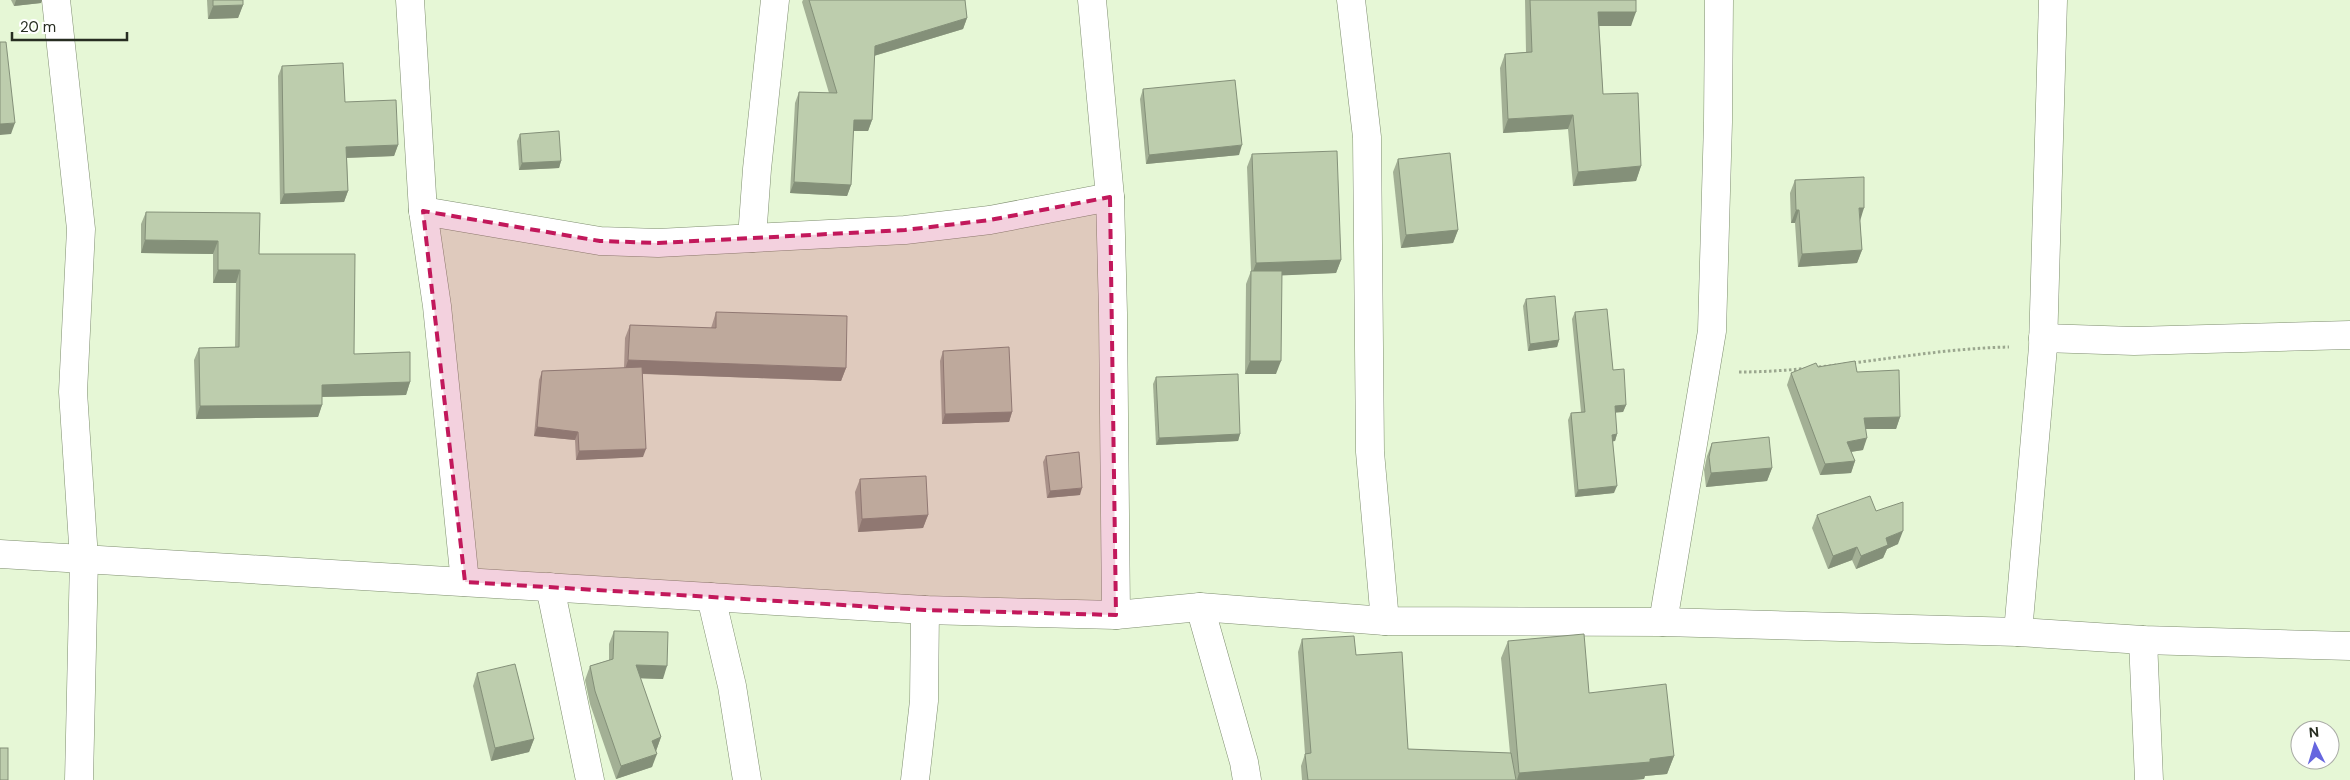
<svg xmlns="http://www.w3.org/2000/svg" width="2350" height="780" viewBox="0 0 2350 780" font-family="'DM Sans',sans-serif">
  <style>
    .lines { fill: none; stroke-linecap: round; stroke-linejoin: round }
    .street-casing { stroke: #7f8e70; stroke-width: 29 }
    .path { stroke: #9ba78f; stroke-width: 3; stroke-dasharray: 2.5 2.5; stroke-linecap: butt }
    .street { stroke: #fff; stroke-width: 28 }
    .wall { fill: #a3b095 }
    .shaded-wall { fill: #849079 }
    .building { fill: #bdcdad; stroke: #849079 }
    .marked { fill: #c2185b; fill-opacity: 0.2; stroke: #c2185b; stroke-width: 4; stroke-dasharray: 10 6; stroke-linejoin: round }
  </style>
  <rect width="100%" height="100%" fill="#e6f7d6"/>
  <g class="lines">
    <defs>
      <g id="street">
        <path d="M56,0L81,229L73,392L84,559L79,780"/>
        <path d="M410,0L423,211L437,306L465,582"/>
        <path d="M1092,0L1110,197L1113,313L1116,615"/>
        <path d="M1351,0L1367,137L1370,452L1385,621"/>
        <path d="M423,211L600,241L658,243L905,230L990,220L1110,197"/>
        <path d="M752,238L757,169L775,0"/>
        <path d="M2043,338L2134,341L2350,335"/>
        <path d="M0,554L925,610L1116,615L1200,607L1385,621L1663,622L2018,632L2143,640L2350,646"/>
        <path d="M550,587L590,780"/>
        <path d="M711,597L732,686L747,780"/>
        <path d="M1200,607L1244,762L1247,780"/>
        <path d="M1663,622L1712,331L1718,122L1719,0"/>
        <path d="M2018,632L2043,347L2053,0"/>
        <path d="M2143,640L2149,780"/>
        <path d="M915,780L924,701L925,610"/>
      </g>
    </defs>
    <use href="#street" class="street-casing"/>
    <path class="path" d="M1739,372C1829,372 1918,349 2009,347"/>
    <use href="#street" class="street"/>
  </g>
  <g class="wall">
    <path d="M11,0H42L41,3L14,6Z"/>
    <path d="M207,0H243V5L238,18L208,19Z"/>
    <path d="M803,0H965L967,18L963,29L874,56L872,120L868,131H853L851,185L847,196L790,193L795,103L799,92L829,93L802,2Z"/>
    <path d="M1525,0H1636L1631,26H1599L1603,94L1641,166L1636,181L1573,186L1568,129L1503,133L1500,68L1505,54L1526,52Z"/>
    <path d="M282,66L345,102L398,145L394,156L347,158L348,191L344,202L280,204L278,76Z"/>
    <path d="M1143,89L1239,155L1146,164L1140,99Z"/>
    <path d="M520,134L561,161L559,168L519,170L517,141Z"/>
    <path d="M1252,154L1341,260L1336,273L1282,275L1276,374H1245L1246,284L1251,271L1247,167Z"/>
    <path d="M1398,159L1458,230L1453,243L1401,248L1393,172Z"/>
    <path d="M1795,180L1860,220L1862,250L1857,263L1798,267L1795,223H1791L1790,193Z"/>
    <path d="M146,212L259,254L354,354L410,382L406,395L322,397V405L318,417L196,419L194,360L199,348L235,347L236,283H213V254L141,253V224Z"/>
    <path d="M1526,299L1559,340L1557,347L1528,351L1523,306Z"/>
    <path d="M716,312L846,368L841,381L643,374V457L576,460L575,440L534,436L539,380L542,371L624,368L625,338L630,325L711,328L712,325Z"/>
    <path d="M1575,312L1613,370L1626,405L1623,412H1615L1617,434L1615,441H1613L1614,493L1575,497L1568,420L1571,413L1581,412L1572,319Z"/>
    <path d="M943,351L1012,412L1009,422L942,424L940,361Z"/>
    <path d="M1818,367L1857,372L1900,417L1896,429H1865L1863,450L1851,452L1855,461L1851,473L1820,475L1787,385L1791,373Z"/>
    <path d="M1156,377L1240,434L1238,441L1156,445L1153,384Z"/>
    <path d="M1712,443L1772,468L1767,481L1706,487L1704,470L1707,456Z"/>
    <path d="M1046,456L1080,495L1047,498L1043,462Z"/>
    <path d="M860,479L928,515L923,528L858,532L855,492Z"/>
    <path d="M1876,511L1898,544L1887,549L1883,558L1856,569L1852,560L1828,569L1812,528L1817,515Z"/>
    <path d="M614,631L663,679L640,678L661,737L656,751L652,767L616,779L590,704L585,680L590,666L609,660V644Z"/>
    <path d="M1302,639L1356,655L1408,749L1510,753L1501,658L1508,641L1589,693L1674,756L1667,774L1645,776L1644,779L1632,780H1302L1301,766L1305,754L1298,652Z"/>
    <path d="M477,673L534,739L529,752L491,761L473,686Z"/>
  </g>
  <g class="shaded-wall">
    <path d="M16,0H42L41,3L14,6Z"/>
    <path d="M243,5L238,18L208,19L213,6Z"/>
    <path d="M1598,12H1636L1631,26H1593Z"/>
    <path d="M967,18L963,29L870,57L875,46Z"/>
    <path d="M1573,115L1568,129L1503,133L1508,119Z"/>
    <path d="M854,120H872L868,131H850Z"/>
    <path d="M15,123L11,134L0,135V124Z"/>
    <path d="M398,145L394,156L342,158L346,147Z"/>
    <path d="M1242,145L1239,155L1146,164L1149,155Z"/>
    <path d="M561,161L559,168L519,170L522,163Z"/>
    <path d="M1641,166L1636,181L1573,186L1578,172Z"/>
    <path d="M794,182L851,185L847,196L790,193Z"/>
    <path d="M348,191L344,202L280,204L284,194Z"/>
    <path d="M1859,208H1864L1860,221Z"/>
    <path d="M1796,210H1799L1795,223H1791Z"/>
    <path d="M1458,230L1453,243L1401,248L1406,235Z"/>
    <path d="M145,240L218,241L213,254L141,253Z"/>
    <path d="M1862,250L1857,263L1798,267L1802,254Z"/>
    <path d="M1341,260L1336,273L1251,277L1256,263Z"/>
    <path d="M218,270H240L236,283H213Z"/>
    <path d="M1559,340L1557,347L1528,351L1530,344Z"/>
    <path d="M628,360L846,368L841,381L624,373Z"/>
    <path d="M1250,361H1281L1276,374H1245Z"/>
    <path d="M410,382L406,395L317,397L322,385Z"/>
    <path d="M322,405L318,417L196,419L200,406Z"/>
    <path d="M1626,405L1623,412L1612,413L1615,406Z"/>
    <path d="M1012,412L1009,422L942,424L945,414Z"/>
    <path d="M1900,417L1896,429H1859L1864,418Z"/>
    <path d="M537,427L578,432L575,440L534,436Z"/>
    <path d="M1240,434L1238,441L1156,445L1159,438Z"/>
    <path d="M1617,434L1615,441L1610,442L1612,435Z"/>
    <path d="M1867,438L1863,450L1843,453L1847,442Z"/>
    <path d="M646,449L643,457L576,460L579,451Z"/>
    <path d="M1855,461L1851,473L1820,475L1825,464Z"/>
    <path d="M1772,468L1767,481L1706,487L1711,473Z"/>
    <path d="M1617,486L1614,493L1575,497L1578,490Z"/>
    <path d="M1082,488L1080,495L1047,498L1050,491Z"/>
    <path d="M928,515L923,528L858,532L862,519Z"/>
    <path d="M1903,531L1898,544L1887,549L1883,558L1856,569L1861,556L1886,538Z"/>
    <path d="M1857,547L1852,560L1828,569L1833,556Z"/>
    <path d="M636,665L667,666L663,679L631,678Z"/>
    <path d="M661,737L656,751L648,754L652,741Z"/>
    <path d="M534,739L529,752L491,761L495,748Z"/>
    <path d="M657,754L652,767L616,779L621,766Z"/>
    <path d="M1674,756L1667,774L1645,776L1644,779L1632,780H1517L1519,773Z"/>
  </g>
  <g class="building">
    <path d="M213,0H243V5L213,6Z"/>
    <path d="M809,0H965L967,18L875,46L872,120H854L851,185L794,182L799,92L837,93Z"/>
    <path d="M1530,0H1636V12H1598L1603,94L1638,93L1641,166L1578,172L1573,115L1508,119L1505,54L1532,52Z"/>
    <path d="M0,42H6L15,123L0,124Z"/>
    <path d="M343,63L345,102L396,100L398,145L346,147L348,191L284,194L282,66Z"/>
    <path d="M1235,80L1242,145L1149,155L1143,89Z"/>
    <path d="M559,131L561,161L522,163L520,134Z"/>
    <path d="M1337,151L1341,260L1256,263L1252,154Z"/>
    <path d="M1450,153L1458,230L1406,235L1398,159Z"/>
    <path d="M1864,177V208H1859L1862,250L1802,254L1799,210H1796L1795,180Z"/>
    <path d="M146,212L260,213L259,254H355L354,354L410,352V382L322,385V405L200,406L199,348L239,347L240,270H218V241L145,240Z"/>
    <path d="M1251,271H1282L1281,361H1250Z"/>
    <path d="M1555,296L1559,340L1530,344L1526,299Z"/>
    <path d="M1607,309L1613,370L1624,369L1626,405L1615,406L1617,434L1612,435L1617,486L1578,490L1571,413L1585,412L1575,312Z"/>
    <path d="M716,312L847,316L846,368L628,360L630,325L716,328Z"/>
    <path d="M1009,347L1012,412L945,414L943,351Z"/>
    <path d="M1855,361L1857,372L1899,370L1900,417L1864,418L1867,438L1847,442L1855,461L1825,464L1791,373L1816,363L1818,367Z"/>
    <path d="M642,367L646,449L579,451L578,432L537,427L542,371Z"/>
    <path d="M1238,374L1240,434L1159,438L1156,377Z"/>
    <path d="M1769,437L1772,468L1711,473L1709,457L1712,443Z"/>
    <path d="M1079,452L1082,488L1050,491L1046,456Z"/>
    <path d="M926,476L928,515L862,519L860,479Z"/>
    <path d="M1870,496L1876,511L1903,502V531L1886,538L1888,545L1861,556L1857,547L1833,556L1817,515Z"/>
    <path d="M614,631L668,632L667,666L636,665L661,737L652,741L657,754L621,766L595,691L590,666L613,659Z"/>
    <path d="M1584,634L1589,693L1666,684L1674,756L1650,759V762L1519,773L1508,641Z"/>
    <path d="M1354,636L1356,655L1402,652L1408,749L1511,753L1516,780H1308L1305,754L1311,753L1302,639Z"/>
    <path d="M515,664L534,739L495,748L477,673Z"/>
    <rect x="0" y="748" width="8" height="32"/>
  </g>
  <path class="marked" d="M1110,197L1116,615L925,610L465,582L423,211L600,241L658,243L905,230L990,220Z"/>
  <g transform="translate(2315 745) rotate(355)"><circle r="24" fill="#ffffff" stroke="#a9aba6"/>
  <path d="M0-4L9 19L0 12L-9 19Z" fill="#6666df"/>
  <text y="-8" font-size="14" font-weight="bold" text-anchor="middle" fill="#272d21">N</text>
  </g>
  <path d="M12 32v8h115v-8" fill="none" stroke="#272d21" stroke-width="2.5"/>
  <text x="20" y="32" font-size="15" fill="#272d21" stroke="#ffffff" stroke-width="4" paint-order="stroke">20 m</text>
</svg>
